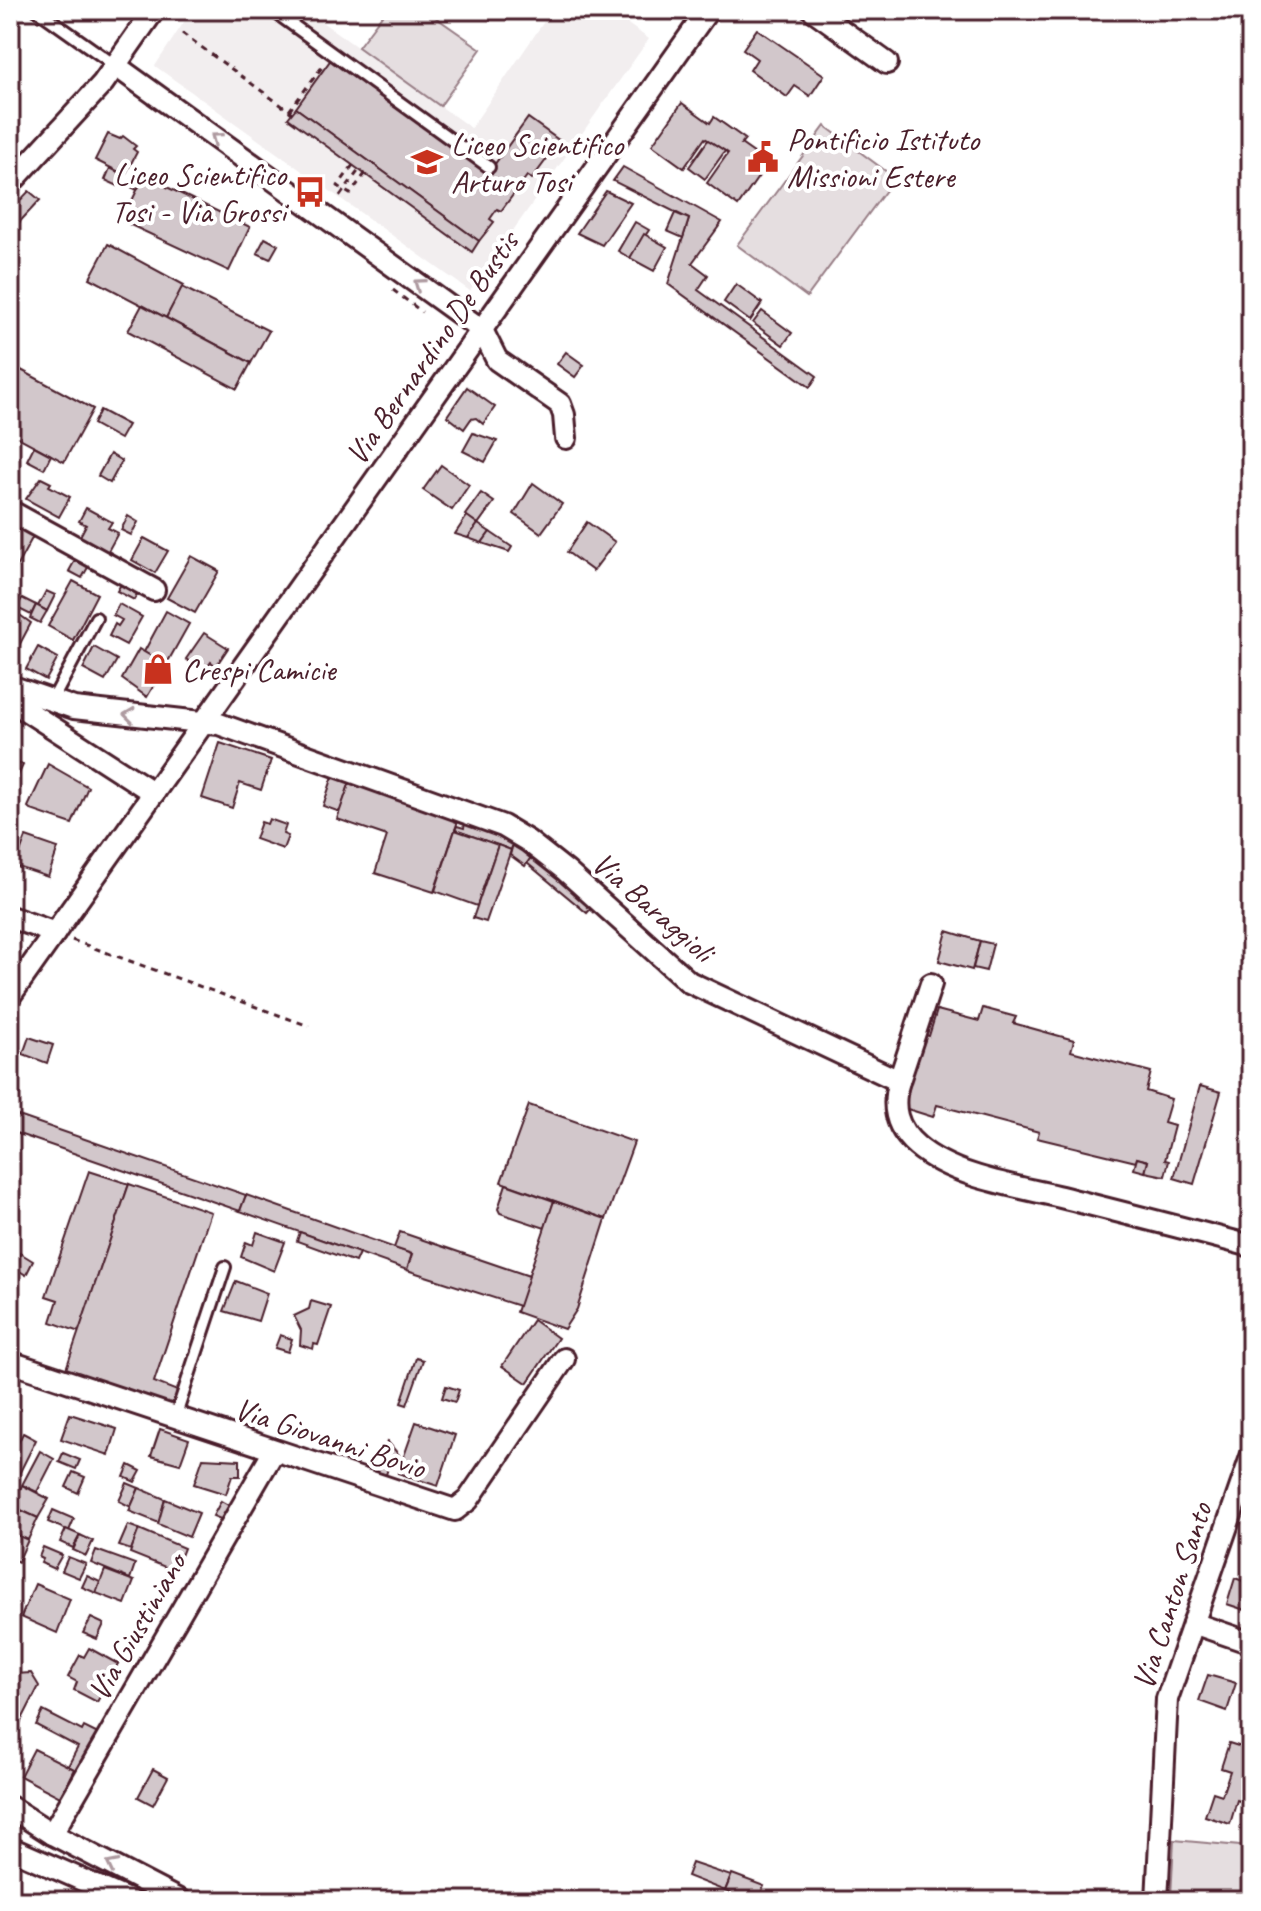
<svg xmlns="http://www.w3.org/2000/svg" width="1261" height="1911" viewBox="0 0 1261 1911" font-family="Caveat,sans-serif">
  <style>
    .built { fill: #f2eeef }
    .green { fill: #e5dee0; stroke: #987e86; stroke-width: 2 }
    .building { fill: #d2c7cb; stroke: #4a1f2b; stroke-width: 2 }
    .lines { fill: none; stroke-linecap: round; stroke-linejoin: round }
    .lane-casing { stroke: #4a1f2b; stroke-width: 16 }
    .street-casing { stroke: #4a1f2b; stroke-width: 26 }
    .path { stroke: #4a1f2b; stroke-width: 3; stroke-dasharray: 6 6; stroke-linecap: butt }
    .lane { stroke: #fff; stroke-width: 10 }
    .street { stroke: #fff; stroke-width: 20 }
    .oneway { stroke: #ae9aa0 }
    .labels { text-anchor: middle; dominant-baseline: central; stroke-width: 8; stroke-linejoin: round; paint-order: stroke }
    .poi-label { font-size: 32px; fill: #4a1f2b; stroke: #fff; text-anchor: start }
    .street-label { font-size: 32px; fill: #4a1f2b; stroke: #fff }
  </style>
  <rect width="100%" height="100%" fill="#fff"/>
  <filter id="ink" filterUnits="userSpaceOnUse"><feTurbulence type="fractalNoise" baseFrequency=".0125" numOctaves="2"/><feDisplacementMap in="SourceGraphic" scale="16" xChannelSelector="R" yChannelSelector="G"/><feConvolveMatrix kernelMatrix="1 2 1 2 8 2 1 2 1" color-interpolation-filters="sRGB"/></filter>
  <g filter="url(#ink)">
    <path class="built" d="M192,10H305L471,128L552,10H608L649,39L470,291L155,66Z"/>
    <g class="green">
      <path d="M386,10H425L481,49L440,106L358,47Z"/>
      <path d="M825,126L895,178L807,297L737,245Z"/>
      <path d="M1174,1840L1251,1847V1901L1171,1898Z"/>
    </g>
    <g class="building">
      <path d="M757,29L824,75L810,96L795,86L787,97L750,70L757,59L743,49Z"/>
      <path d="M332,58L489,172L528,118L560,141L532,179L527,176L501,211L497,209L490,219L494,222L479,241L296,108Z"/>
      <path d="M682,103L710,123L714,117L745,139L741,144L768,163L738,206L707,183L728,153L705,138L684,168L652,145Z"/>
      <path d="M296,108L479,241L472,252L288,118Z"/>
      <path d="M108,134L120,139L123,136L136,146L133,149L137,152L125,175L95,160Z"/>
      <path d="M708,140L725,151L705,179L689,167Z"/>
      <path d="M623,167L722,222L692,263L708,275L698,290L817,376L810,387L668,284L689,219L613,181Z"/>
      <path d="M110,168L124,175L118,186L105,180Z"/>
      <path d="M135,172L144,176L137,190L129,186Z"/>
      <path d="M144,176L250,227L229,271L122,221Z"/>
      <path d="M29,191L40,200L13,229L16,232L12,236L10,211Z"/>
      <path d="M606,191L631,203L602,245L577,233Z"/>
      <path d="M675,213L689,219L683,238L667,231Z"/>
      <path d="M635,222L649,230L630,258L618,251Z"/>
      <path d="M644,234L667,247L654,271L630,258Z"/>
      <path d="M265,238L278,245L270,259L257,253Z"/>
      <path d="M108,244L184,285L166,318L90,278Z"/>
      <path d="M736,284L762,303L750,321L724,302Z"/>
      <path d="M182,287L269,331L251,363L166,318Z"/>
      <path d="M142,305L251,363L237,389L128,331Z"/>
      <path d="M762,311L792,333L783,345L753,323Z"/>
      <path d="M566,352L584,365L575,377L557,364Z"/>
      <path d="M10,364L93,409L64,462L10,433Z"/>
      <path d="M467,387L495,407L483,424L476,418L471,419L464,429L447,416Z"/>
      <path d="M100,410L128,425L120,439L93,424Z"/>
      <path d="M473,433L497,441L485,462L463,451Z"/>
      <path d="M34,446L51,455L44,469L27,460Z"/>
      <path d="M110,454L122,461L110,483L98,476Z"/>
      <path d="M441,465L469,485L452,510L423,490Z"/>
      <path d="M41,478L51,483L49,486L70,497L59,517L26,499Z"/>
      <path d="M533,483L562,504L541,533L514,514Z"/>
      <path d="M481,493L494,502L478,524L465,515Z"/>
      <path d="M86,508L112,522L108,528L118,533L107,553L79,538L86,525L79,521Z"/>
      <path d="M10,516L36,531L13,573L10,571Z"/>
      <path d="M128,516L138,522L131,535L121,530Z"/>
      <path d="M467,516L478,524L468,538L455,534Z"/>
      <path d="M587,522L615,542L593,571L567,552Z"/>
      <path d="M478,524L490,532L482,543L468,538Z"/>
      <path d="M490,532L512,547L509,552L482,543Z"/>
      <path d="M144,538L168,551L155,573L132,560Z"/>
      <path d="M78,555L91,562L82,578L69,571Z"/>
      <path d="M191,556L219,571L195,613L167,598Z"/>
      <path d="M124,579L140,588L134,600L117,591Z"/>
      <path d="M73,581L97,594L73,640L48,626Z"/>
      <path d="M46,591L55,595L47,611L38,606Z"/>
      <path d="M22,598L36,605L31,615L17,608Z"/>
      <path d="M119,604L142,617L126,645L109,636L115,624L118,626L122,620L113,615Z"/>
      <path d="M36,605L47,611L40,623L30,618Z"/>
      <path d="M10,608L31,623L14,655L10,652Z"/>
      <path d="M166,611L189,624L166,665L144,652Z"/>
      <path d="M204,633L228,648L216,666L211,662L204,672L186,659Z"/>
      <path d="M38,647L58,658L46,680L26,669Z"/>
      <path d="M94,647L117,660L105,681L83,669Z"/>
      <path d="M139,649L166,665L147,697L122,679Z"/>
      <path d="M220,743L271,760L261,790L240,783L232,808L202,798Z"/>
      <path d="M10,760L23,765L17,778L10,775Z"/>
      <path d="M48,764L88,787L72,824L31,810L28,807Z"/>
      <path d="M334,773L351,779L340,812L323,806Z"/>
      <path d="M351,779L460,815L434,892L375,873L387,836L337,819Z"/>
      <path d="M269,819L286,825L283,834L288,836L283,849L255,839L261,822L267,824Z"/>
      <path d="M466,819L514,840L511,850L455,830L457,826L464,828Z"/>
      <path d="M455,830L498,845L477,906L435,891Z"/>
      <path d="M26,837L58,848L48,877L15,866Z"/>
      <path d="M514,840L533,855L525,866L510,855Z"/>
      <path d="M498,845L511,850L486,922L473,918Z"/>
      <path d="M533,855L594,905L587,913L527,863Z"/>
      <path d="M947,931L980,941L972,970L939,961Z"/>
      <path d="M980,941L993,944L986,971L973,968Z"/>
      <path d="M983,1008L1016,1017L1013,1023L1074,1040L1071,1051L1151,1072L1146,1091L1171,1099L1164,1123L1174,1126L1165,1160L1169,1161L1165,1176L1145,1172L1148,1161L1137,1158L1136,1162L1037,1138L1039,1132L937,1105L933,1117L901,1107L922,1034L929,1036L937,1010L979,1021Z"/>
      <path d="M29,1037L53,1045L47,1063L23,1054Z"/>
      <path d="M1200,1086L1221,1092L1194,1184L1174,1178Z"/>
      <path d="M529,1105L634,1142L606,1219L501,1182Z"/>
      <path d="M10,1113L246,1195L240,1211L10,1131Z"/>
      <path d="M1137,1158L1148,1161L1145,1172L1134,1169Z"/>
      <path d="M89,1171L129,1184L79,1332L51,1322L58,1300L46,1296Z"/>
      <path d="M129,1184L211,1212L154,1382L180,1392L176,1406L66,1369Z"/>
      <path d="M506,1184L554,1201L545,1228L500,1213L498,1209Z"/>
      <path d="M246,1195L412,1254L407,1270L240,1211Z"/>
      <path d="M554,1201L606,1219L577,1309L564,1329L516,1312Z"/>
      <path d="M257,1232L285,1242L274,1271L241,1257L246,1242L253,1245Z"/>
      <path d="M300,1232L359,1253L355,1262L297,1241Z"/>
      <path d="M400,1232L529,1276L519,1306L407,1270L412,1254L394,1248Z"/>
      <path d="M20,1253L33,1261L26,1275L13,1267Z"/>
      <path d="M236,1281L267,1293L258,1321L224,1311Z"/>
      <path d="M311,1301L331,1307L318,1345L314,1344L313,1349L300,1345L301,1330L294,1316L309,1309Z"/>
      <path d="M533,1320L558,1338L527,1383L502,1366Z"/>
      <path d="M280,1335L292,1339L288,1352L275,1348Z"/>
      <path d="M416,1358L423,1360L407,1405L401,1403Z"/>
      <path d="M446,1386L459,1390L455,1402L442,1398Z"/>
      <path d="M70,1414L117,1429L109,1455L61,1439Z"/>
      <path d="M416,1422L455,1435L438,1486L398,1473Z"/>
      <path d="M160,1429L189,1439L180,1464L151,1456Z"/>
      <path d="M23,1433L36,1440L14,1484L10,1482V1459Z"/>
      <path d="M387,1441L399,1455L389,1464L386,1475L377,1472Z"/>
      <path d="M40,1451L54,1459L37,1492L22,1485Z"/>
      <path d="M63,1453L80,1460L76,1469L59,1462Z"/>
      <path d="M203,1458L240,1460V1476H232L226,1494L194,1484Z"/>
      <path d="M129,1465L141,1471L135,1482L124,1477Z"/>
      <path d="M73,1472L85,1477L78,1493L66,1487Z"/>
      <path d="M127,1483L139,1488L131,1507L119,1501Z"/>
      <path d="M22,1485L49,1499L38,1518L12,1506Z"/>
      <path d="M139,1488L165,1499L159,1523L129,1511Z"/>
      <path d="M165,1499L199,1513L189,1537L158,1524Z"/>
      <path d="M221,1501L235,1509L228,1522L213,1516Z"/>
      <path d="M16,1508L38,1518L28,1540L10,1532V1521Z"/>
      <path d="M53,1510L74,1519L69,1531L48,1522Z"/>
      <path d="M128,1525L139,1529L131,1550L119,1546Z"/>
      <path d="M66,1529L80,1535L73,1548L60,1542Z"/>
      <path d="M139,1529L184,1548L175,1571L130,1553Z"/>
      <path d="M10,1532L28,1540L18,1562L10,1558Z"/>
      <path d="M80,1535L93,1541L86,1556L73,1550Z"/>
      <path d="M43,1547L62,1555L54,1569L41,1563L43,1559L39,1557Z"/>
      <path d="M96,1550L135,1564L130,1579L91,1563Z"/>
      <path d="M68,1557L86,1564L79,1578L62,1571Z"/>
      <path d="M105,1570L134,1581L125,1604L96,1593Z"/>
      <path d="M87,1576L100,1582L96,1593L82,1587Z"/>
      <path d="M1235,1578L1251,1584V1612L1227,1604Z"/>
      <path d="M35,1584L70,1599L57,1633L21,1617Z"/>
      <path d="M91,1618L104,1624L97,1639L83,1633Z"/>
      <path d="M89,1648L118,1664L97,1702L74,1690L77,1682L68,1677L80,1655L84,1657Z"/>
      <path d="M31,1673L39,1686L10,1743V1684L15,1674Z"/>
      <path d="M1208,1675L1236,1683L1227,1711L1199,1701Z"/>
      <path d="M43,1711L82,1731L84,1727L100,1735L79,1772L68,1766L78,1747L36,1725Z"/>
      <path d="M1229,1743L1251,1750V1761L1246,1776L1251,1778V1805L1237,1800L1230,1824L1205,1816L1213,1792L1222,1795L1230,1771L1221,1768Z"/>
      <path d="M34,1749L74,1769L60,1797L20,1776Z"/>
      <path d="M153,1769L168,1777L153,1805L138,1797Z"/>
      <path d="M692,1863L731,1876L725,1891L687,1876Z"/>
      <path d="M732,1874L764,1886L758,1901H749L725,1891Z"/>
    </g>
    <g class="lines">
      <defs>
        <g id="lane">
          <path d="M37,10L116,66"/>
          <path d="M272,10L489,167"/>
          <path d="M52,701L96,618"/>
          <path d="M175,1418L225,1267"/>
        </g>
        <g id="street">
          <path d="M813,10L887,63"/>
          <path d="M116,66L482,330L497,360L560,404L564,415L566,438"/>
          <path d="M10,184L103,83L154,10"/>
          <path d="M10,511L154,590"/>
          <path d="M10,686L74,708L219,724L503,826L528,841L566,871L689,982L899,1081C891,1107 896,1128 917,1146C953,1177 1016,1186 1061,1197C1124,1213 1188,1229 1251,1246"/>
          <path d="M10,700L154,793"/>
          <path d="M10,917L55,933"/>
          <path d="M10,996L708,10"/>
          <path d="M899,1081L931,984"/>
          <path d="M10,1362L455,1510L468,1500L564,1359"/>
          <path d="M1193,1623L1251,1643"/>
          <path d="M10,1807L52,1834L181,1901"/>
          <path d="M52,1834L274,1451"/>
          <path d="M10,1848L130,1901"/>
          <path d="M1157,1901L1167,1699L1251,1457"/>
        </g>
      </defs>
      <use href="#lane" class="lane-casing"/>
      <use href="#street" class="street-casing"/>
      <g class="path">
        <path d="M182,33L292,113"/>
        <path d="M289,111L325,63"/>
        <path d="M353,165L338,186L350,194L365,174"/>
        <path d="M340,196L359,170"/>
        <path d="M393,290L422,312"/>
        <path d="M72,940L309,1026"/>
      </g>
      <use href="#lane" class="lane"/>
      <use href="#street" class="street"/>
    </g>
    <defs><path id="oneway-chevron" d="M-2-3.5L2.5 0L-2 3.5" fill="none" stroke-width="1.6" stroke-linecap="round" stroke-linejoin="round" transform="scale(2)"/></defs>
    <g class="oneway">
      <use href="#oneway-chevron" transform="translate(216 138) rotate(-144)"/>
      <use href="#oneway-chevron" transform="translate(419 284) rotate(-145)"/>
      <use href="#oneway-chevron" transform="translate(129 715) rotate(-173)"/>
      <use href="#oneway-chevron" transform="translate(112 1865) rotate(-153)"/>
    </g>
  </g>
  <defs>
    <symbol id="civic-bare" viewBox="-9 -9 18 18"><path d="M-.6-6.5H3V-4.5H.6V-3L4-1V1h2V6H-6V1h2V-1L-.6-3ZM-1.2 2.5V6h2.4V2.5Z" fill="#c8321e" stroke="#fff" stroke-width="2.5" paint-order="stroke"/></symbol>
    <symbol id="school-bare" viewBox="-9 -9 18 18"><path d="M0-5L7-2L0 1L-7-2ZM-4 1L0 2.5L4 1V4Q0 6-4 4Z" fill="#c8321e" stroke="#fff" stroke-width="2.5" paint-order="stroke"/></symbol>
    <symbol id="bus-bare" viewBox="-9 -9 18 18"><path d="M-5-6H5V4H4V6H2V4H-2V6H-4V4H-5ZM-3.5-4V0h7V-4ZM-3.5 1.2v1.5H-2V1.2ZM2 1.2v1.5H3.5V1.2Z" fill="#c8321e" stroke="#fff" stroke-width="2.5" paint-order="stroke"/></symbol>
    <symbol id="shop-bare" viewBox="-9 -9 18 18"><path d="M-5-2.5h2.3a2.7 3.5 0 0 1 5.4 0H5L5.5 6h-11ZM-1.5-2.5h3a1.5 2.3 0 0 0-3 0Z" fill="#c8321e" stroke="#fff" stroke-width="2.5" paint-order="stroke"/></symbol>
  </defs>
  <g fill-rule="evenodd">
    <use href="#civic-bare" x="741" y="135" width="44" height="44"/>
    <use href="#school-bare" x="405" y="140" width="44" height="44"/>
    <use href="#bus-bare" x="288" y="170" width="44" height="44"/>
    <use href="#shop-bare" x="136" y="647" width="44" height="44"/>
  </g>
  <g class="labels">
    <g class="poi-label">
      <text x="787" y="139">Pontificio Istituto<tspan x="787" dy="37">Missioni Estere</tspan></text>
      <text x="451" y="144">Liceo Scientifico<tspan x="451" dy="37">Arturo Tosi</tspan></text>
      <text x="286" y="174" text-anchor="end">Liceo Scientifico<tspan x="286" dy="37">Tosi - Via Grossi</tspan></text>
      <text x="182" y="669">Crespi Camicie</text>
    </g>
    <g class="street-label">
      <text transform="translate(432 348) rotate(-55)">Via Bernardino De Bustis</text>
      <text transform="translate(653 907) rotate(41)">Via Baraggioli</text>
      <text transform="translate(330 1438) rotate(18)">Via Giovanni Bovio</text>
      <text transform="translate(1172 1596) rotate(-72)">Via Canton Santo</text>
      <text transform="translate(137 1627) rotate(-60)">Via Giustiniano</text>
    </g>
  </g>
  <rect width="1261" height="1911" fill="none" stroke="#fff" stroke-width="40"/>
  <rect x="20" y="20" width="1221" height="1871" fill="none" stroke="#4a1f2b" stroke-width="3" filter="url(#ink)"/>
</svg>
